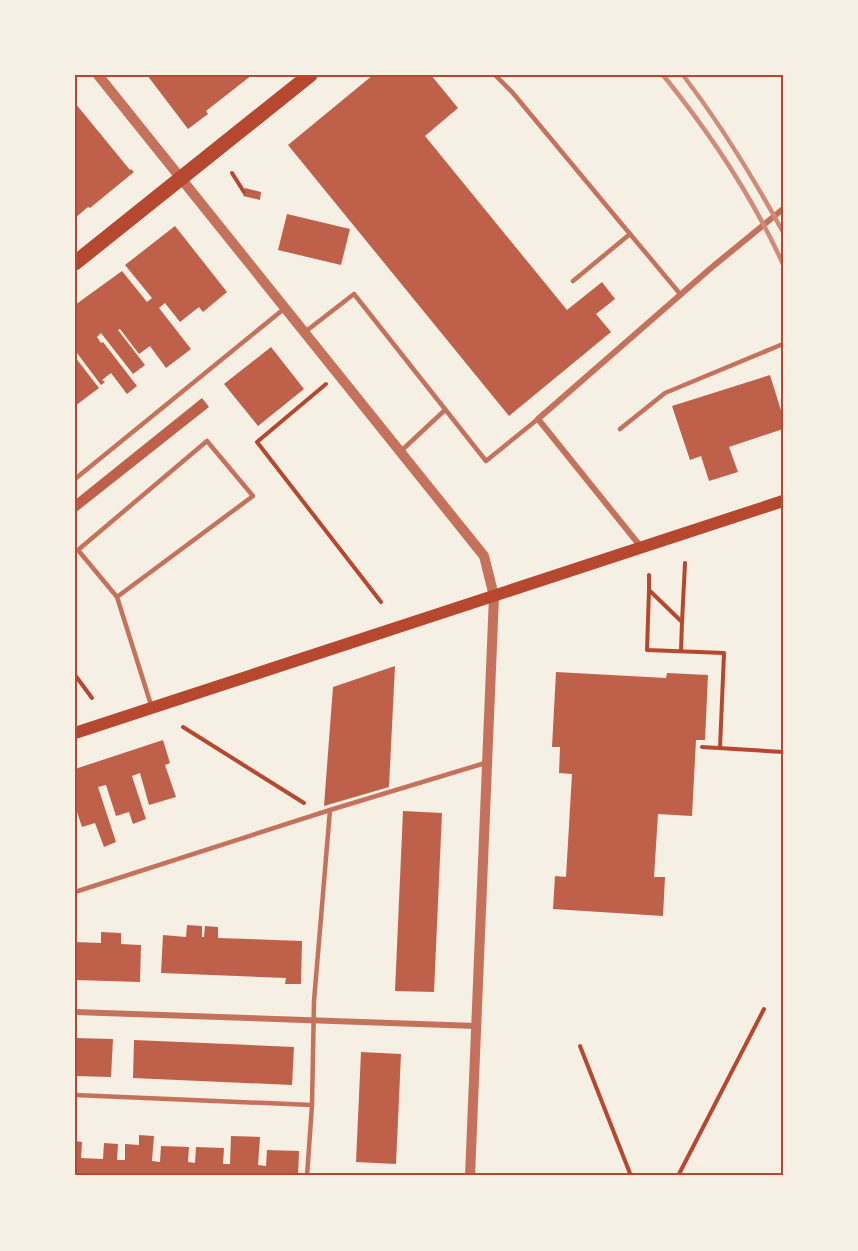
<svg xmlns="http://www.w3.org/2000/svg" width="858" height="1251" viewBox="0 0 858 1251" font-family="Arial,sans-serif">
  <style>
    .building { fill: #bf614a }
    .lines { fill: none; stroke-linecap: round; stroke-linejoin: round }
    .path { stroke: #b5482f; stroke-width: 4 }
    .service { stroke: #c5725c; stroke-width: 4.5 }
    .minor { stroke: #c5725c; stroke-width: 6 }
    .tertiary { stroke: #c5725c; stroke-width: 10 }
    .secondary { stroke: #b5482f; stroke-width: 12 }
    .primary { stroke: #b5482f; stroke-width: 15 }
    .rail { stroke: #cf8b77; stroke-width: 4.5 }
    .neatline { fill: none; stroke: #b5482f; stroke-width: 2 }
  </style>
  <rect width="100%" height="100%" fill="#f6efe4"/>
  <g class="building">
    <path d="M147,75H252L206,111L208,114L188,129Z"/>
    <path d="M373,75H431L458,108L425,136L567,310L602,282L615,299L596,314L611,332L509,416L288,145Z"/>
    <path d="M75,103L130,170L131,169L134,172L90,208L88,207L75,218Z"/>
    <path d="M245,188L261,192L260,200L243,196Z"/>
    <path d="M287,214L350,229L341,265L278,250Z"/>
    <path d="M175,226L227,292L203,312L199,307L180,322L165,303L159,308L191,349L166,368L150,346L139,354L120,329L118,330L145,365L133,374L101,333L97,337L101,343L103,342L137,386L127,394L111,373L102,380L105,382L101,385L77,353L75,354V305L122,271L147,302L152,298L125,265Z"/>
    <path d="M271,347L304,389L258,426L224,384Z"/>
    <path d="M75,357L99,388L75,406Z"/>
    <path d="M770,375L783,417V429L729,447L738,472L709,481L701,456L690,460L672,406Z"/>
    <path d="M202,398L209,407L75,513V500Z"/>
    <path d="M395,666L389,787L324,806L333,687Z"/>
    <path d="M556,672L666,678L667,673L708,675L705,740H696L692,816L658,814L654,877H665L663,916L553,909L555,876L566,877L572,774L559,773L560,747H552Z"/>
    <path d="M163,740L170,763L165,765L176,797L149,805L140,773L132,776L146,819L133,824L129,812L116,816L106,785L98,787L116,842L104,847L95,823L82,827L75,806V769Z"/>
    <path d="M403,811L442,813L434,992L395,991Z"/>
    <path d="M187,925L202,926V937H204L205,926L218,927V938L302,941L301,984H285L286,978L161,973L163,935L186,937Z"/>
    <path d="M101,932L121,933V944L141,945L140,982L75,980V942L101,943Z"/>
    <path d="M75,1038L113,1039L111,1077L75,1076Z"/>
    <path d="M134,1040L294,1047L292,1085L133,1078Z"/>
    <path d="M361,1052L401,1054L396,1164L356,1162Z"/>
    <path d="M139,1135L154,1136L152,1161L160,1162L161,1146L189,1147L188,1162L195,1163L196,1147L224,1148L223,1164H230L231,1136L260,1137L258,1165L266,1166L267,1150L299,1151L298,1176H75V1141L82,1142L81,1158L103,1159L104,1143L118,1144L117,1160H125V1144L139,1145Z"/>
  </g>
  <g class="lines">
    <g class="path">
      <path d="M232,173L244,192"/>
      <path d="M326,384L257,442L381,602"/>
      <path d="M649,575V590L682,622L685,563"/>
      <path d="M649,590L647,650L724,653L720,748"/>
      <path d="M681,651L682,622"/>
      <path d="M75,675L92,698"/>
      <path d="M183,727L304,803"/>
      <path d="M702,747L783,752"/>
      <path d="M580,1046L631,1176"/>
      <path d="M678,1176L764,1009"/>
    </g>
    <g class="service">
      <path d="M495,75L512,92L630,234"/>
      <path d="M573,281L630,234L681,295"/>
      <path d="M305,332L354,294L486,461L538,419"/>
      <path d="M620,429L665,393L783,344"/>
      <path d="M401,451L445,410"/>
      <path d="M75,479L285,308"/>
      <path d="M117,597L78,550L207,441L253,496L117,597L152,708"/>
      <path d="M75,892L330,810L485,763"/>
      <path d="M75,1095L312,1105"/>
      <path d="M307,1176L312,1105L314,1001L330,810"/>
    </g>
    <g class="minor">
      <path d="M641,547L538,419L711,268L783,209"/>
      <path d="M75,1012L476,1026"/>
    </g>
    <path class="tertiary" d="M98,75L484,556L494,596L470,1176"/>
    <path class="secondary" d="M75,733L783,501"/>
    <path class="primary" d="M75,263L310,75"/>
    <g class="rail">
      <path d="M663,75C710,133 752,196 783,264"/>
      <path d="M683,75C721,125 753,177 783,232"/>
    </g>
  </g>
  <rect width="858" height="1251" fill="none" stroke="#f6efe4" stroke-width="153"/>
  <rect x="76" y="76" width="706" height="1098" class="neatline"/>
</svg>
